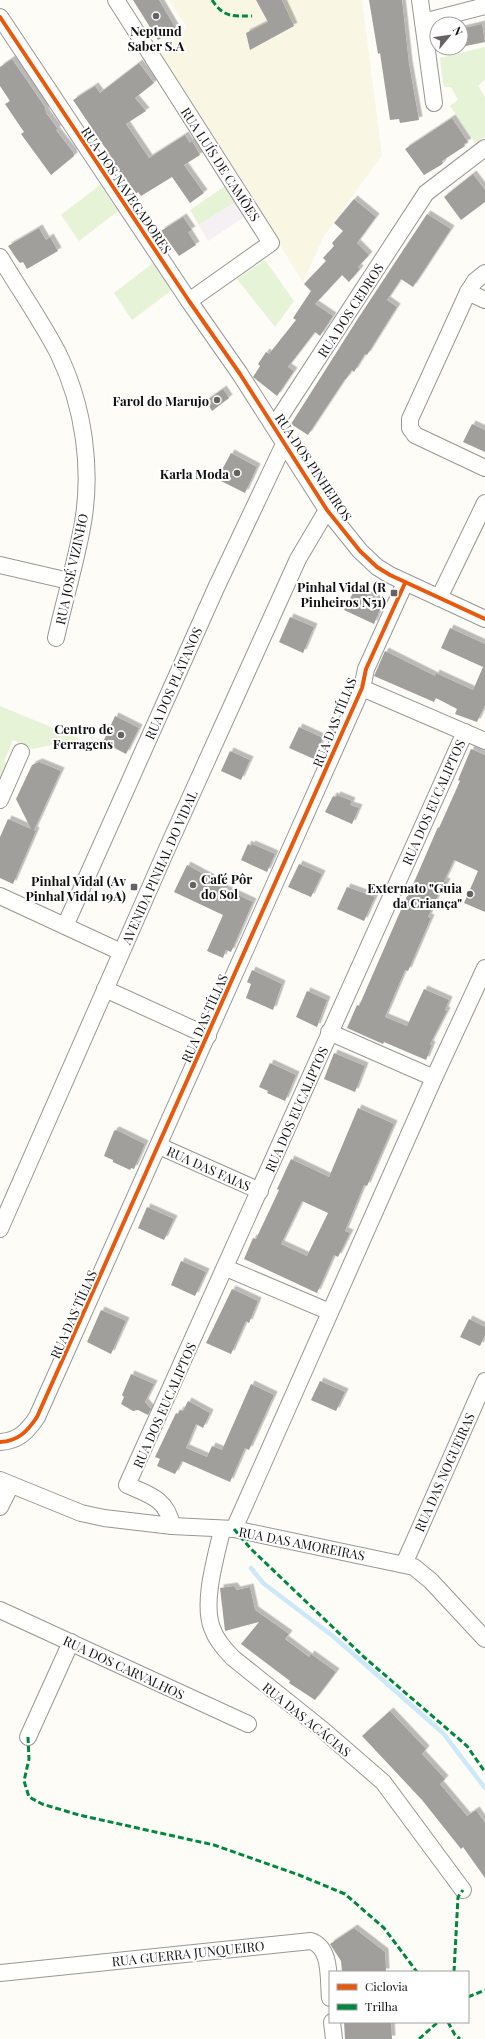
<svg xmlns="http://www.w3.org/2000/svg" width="485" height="2039" viewBox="0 0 485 2039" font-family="'Playfair Display',serif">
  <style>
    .industrial { fill: #f5f0f3 }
    .farmland { fill: #f9f7e4 }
    .green { fill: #e7f3d7 }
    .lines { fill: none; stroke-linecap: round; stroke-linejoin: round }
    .stream { stroke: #cde8f7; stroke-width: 4.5 }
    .building { fill: #a19f9c; fill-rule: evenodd; filter: url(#shadow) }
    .minor-casing { stroke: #979795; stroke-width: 18 }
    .minor { stroke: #fffffe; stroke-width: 16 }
    .quiet { stroke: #00873e; stroke-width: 3; stroke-dasharray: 6 3; stroke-linecap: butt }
    .cycleway-casing { stroke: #fff; stroke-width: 6 }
    .cycleway { stroke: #e8590c; stroke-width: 4 }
    .poi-dot { fill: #646362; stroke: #fff; stroke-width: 1.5 }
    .labels { text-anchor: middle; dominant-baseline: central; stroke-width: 4; stroke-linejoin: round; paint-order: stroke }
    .poi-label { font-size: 13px; font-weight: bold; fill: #111; stroke: #fff; text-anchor: end }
    .street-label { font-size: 13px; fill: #111; stroke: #fff }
  </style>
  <defs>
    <filter id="shadow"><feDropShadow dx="3.5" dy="-3.5" stdDeviation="0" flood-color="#0004"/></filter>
  </defs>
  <rect width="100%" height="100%" fill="#fdfcf7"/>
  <path class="industrial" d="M235,202L244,217L208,241L199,225Z"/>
  <path class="farmland" d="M169,0H362L382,155L324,236L303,282L161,55L187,27Z"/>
  <g class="green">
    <path d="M485,47V79L478,86L485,97V137L476,144L450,106L458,100L451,87H445L443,84L440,58Z"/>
    <path d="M100,185L118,211L79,241L61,215Z"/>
    <path d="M225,186L235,202L199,225L190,210Z"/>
    <path d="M265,260L294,301L275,327L237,279Z"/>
    <path d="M153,263L172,290L132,320L114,293Z"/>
    <path d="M0,706L80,739L33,749L13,740L4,761L9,764L0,784Z"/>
  </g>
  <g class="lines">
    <path class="stream" d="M251,1568L263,1583L334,1637L443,1733L485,1788"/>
  </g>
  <g class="building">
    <path d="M133,0H159L176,29L158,40Z"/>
    <path d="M256,0H282L294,26L250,50L246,33L268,22Z"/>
    <path d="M369,0H402L409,64L419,120L400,123L399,119L390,120L380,53L378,54Z"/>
    <path d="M482,24L485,42L461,47V29Z"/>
    <path d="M12,59L45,107L46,113L58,129L56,130L73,152L74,156L51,175L21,134L24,132L5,104L10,101L0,86V67Z"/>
    <path d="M139,63L154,83L135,98L146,111L126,124L149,158L185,135L190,143L192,141L200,155L184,165L204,193L190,203L172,177L141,196L138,192L136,194L121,172L120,173L113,163L114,161L73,100L95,86L100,93Z"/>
    <path d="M452,118L468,142L464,144L465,146L442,161L443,163L441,165L424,175L405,149Z"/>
    <path d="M473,174L485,190V202L461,220L444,197Z"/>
    <path d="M354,199L376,217L357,243L369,255L358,267L360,269L349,282L342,275L315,304L333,316L320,336L315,332L288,367L294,371L277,396L253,377L260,366L258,364L266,352L269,354L296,320L293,318L311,291L304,284L326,261L323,258L334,246L332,243L343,231L334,223Z"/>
    <path d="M427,214L451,229L413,287L401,279L387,300L397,307L367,355L365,354L354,372L352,370L346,379H345L308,435L291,424L357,320Z"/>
    <path d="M183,217L192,230L188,232L196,245L179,256L161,231Z"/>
    <path d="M39,228L46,240L50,237L58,251L27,269L23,262L20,263L16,258L8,246Z"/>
    <path d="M223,389L229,398L212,411L206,401Z"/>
    <path d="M472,424L485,430V452L463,442Z"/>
    <path d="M231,453L257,467L245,493L217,479Z"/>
    <path d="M355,589L383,602L374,624L344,610Z"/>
    <path d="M290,617L314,627L303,653L279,642Z"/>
    <path d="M450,628L485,644V705L477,722L455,714L457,709L436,698L434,702L374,676L385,651L435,676L436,673L473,690L483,667L441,648Z"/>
    <path d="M115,716L139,728L126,754L103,742Z"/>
    <path d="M299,727L323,738L314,759L289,748Z"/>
    <path d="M471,749L485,755V912L464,903L478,871L454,860L444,881L447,882L441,894L439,893L428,917L431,918L408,971L405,970L385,1017L407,1026L424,989L449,1000L445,1010L447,1011L430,1044L432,1045L426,1060L384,1042L383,1044L347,1028L357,1005L359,1006L407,896H408L438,827L439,828L460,781L458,780Z"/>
    <path d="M230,751L250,760L241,780L221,771Z"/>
    <path d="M39,762L61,771L34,830L36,831L13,884L0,878V837L8,819L31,829L16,799L32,765Z"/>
    <path d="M337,795L352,801L350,805L359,808L352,824L325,812L333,796L336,797Z"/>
    <path d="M248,844L251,846L252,844L275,854L267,872L241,860Z"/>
    <path d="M299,864L322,874L311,897L288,887Z"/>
    <path d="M187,865L211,878L210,882L253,902L231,952L226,950L223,958L207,951L223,915L174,892Z"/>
    <path d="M347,887L375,897L364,921L337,909Z"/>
    <path d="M252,970L282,984L273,1010L246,998L251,984L247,982Z"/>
    <path d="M307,991L327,1000L317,1027L296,1017Z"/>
    <path d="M334,1053L365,1066L355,1092L324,1079Z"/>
    <path d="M270,1063L296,1075L285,1101L267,1093L268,1091L259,1087Z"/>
    <path d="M358,1108L394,1124L367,1186L364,1185L345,1231L350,1233L338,1257L334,1255L317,1293L244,1259L253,1238L256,1239L279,1190L277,1189L291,1159L329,1177ZM302,1201L328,1213L307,1256L281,1244Z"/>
    <path d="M116,1130L145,1144L134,1169L131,1168L130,1170L113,1162V1160L104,1156L114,1131Z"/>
    <path d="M147,1207L174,1219L164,1240L138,1228Z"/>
    <path d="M181,1261L206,1272L195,1296L171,1285Z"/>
    <path d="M232,1289L258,1301L249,1323L246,1321L231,1354L206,1343Z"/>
    <path d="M101,1310L126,1321L111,1354L87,1342Z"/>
    <path d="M469,1319L485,1327V1335L480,1346L460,1337Z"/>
    <path d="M131,1374L154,1384L145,1402L151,1409L148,1415L138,1410L133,1411L121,1404L124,1397L122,1395Z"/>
    <path d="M320,1381L345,1392L336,1411L311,1400Z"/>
    <path d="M251,1384L274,1395L249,1450L245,1448L230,1482L182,1461L175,1474L157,1466L160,1459L155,1457L176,1413L178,1414L180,1410L183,1411L188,1401L210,1413L203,1428L196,1424L186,1448L207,1457L212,1446L222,1450Z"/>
    <path d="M234,1586L237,1590L250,1587L255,1610L289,1634L285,1639L309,1657L311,1654L336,1672L315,1700L289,1683L290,1681L241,1644L259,1622L225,1631L220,1588Z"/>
    <path d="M390,1711L426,1749L422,1754L445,1779L440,1784L467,1816L476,1810L485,1823V1878L463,1847L461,1849L422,1800L362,1736Z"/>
    <path d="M354,1928L385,1952L386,1972H342L341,1961L330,1944Z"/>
    <path d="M344,2022H391L392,2039H345Z"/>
  </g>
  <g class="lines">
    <defs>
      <g id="minor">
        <path d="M116,0L271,243L189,301"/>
        <path d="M420,0L434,103"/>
        <path d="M0,17L189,301L240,374L327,510L360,551L377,567L390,575L485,619"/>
        <path d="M423,22L485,6"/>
        <path d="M0,257C19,289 41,320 58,353C84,406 93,470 82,528C75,565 64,602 56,638"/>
        <path d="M485,273L475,281L468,292L410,419V428L415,435L485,468"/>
        <path d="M468,292L485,300"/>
        <path d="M274,426L426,193L485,148"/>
        <path d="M0,565L69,581"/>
        <path d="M439,598L485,503"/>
        <path d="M362,688L485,741"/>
        <path d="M0,800L21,752"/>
        <path d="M0,896L121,952"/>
        <path d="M65,926L216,588L285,442"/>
        <path d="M105,989L208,1036"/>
        <path d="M329,1032L434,1078"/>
        <path d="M159,1146L260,1191"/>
        <path d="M0,1229L166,851L298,559L327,510"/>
        <path d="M226,1268L330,1312"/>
        <path d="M0,1442C18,1441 27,1432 37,1417L362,688L366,669L405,583"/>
        <path d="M0,1480L81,1513L104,1518L172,1526L234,1529L414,1567L431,1581L485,1639"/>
        <path d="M0,1507L11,1485"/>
        <path d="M172,1526C167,1499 150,1495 127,1485L465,732"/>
        <path d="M234,1529L434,1078L485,968"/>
        <path d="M222,1530C216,1557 202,1602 212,1628C216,1640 224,1649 233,1658L323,1730L383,1782L463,1890"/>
        <path d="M404,1564L485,1381"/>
        <path d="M0,1610L248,1724"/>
        <path d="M28,1737L71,1642"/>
        <path d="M0,1973L311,1941C332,1948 328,1980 330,1998"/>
        <path d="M332,2022L334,2039"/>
      </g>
    </defs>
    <use href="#minor" class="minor-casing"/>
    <use href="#minor" class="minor"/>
    <g class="quiet">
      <path d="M212,0C224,18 233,16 252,16"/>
      <path d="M234,1529L251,1549L364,1657L467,1746L485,1772"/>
      <path d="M28,1737L29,1759L24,1781L29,1797L42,1804L79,1815L214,1845L299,1875L345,1894L384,1928L417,1972"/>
      <path d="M454,1972L458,1897L463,1890"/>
      <path d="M468,1997L485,1990"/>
      <path d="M448,2022L455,2035L460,2039"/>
      <path d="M419,2039L438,2022"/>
    </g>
    <defs>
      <g id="cycleway">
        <path d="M0,17L189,301L240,374L327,510L360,551L377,567L390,575L485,619"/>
        <path d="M0,1442C18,1441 27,1432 37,1417L362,688L366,669L405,583"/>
      </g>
    </defs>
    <use href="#cycleway" class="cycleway-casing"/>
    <use href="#cycleway" class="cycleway"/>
  </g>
  <g class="poi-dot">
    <circle cx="156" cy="16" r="4"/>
    <circle cx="217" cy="400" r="4"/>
    <circle cx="237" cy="473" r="4"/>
    <rect x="390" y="589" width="8" height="8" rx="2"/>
    <circle cx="121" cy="735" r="4"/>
    <circle cx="193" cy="885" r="4"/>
    <rect x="130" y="883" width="8" height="8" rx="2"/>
    <circle cx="470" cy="894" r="4"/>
  </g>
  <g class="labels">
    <g class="poi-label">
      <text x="156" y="30" text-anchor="middle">Neptund<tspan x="156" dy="15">Saber S.A</tspan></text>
      <text x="209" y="400">Farol do Marujo</text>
      <text x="229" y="473">Karla Moda</text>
      <text x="386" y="586">Pinhal Vidal (R<tspan x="386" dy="15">Pinheiros N51)</tspan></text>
      <text x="113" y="728">Centro de<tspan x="113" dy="15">Ferragens</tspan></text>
      <text x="201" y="878" text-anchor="start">Café Pôr<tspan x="201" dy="15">do Sol</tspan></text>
      <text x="126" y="880">Pinhal Vidal (Av<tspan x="126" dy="15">Pinhal Vidal 19A)</tspan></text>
      <text x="462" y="887">Externato "Guia<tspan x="462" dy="15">da Criança"</tspan></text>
    </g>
    <g class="street-label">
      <text transform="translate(221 164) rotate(57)">RUA LUÍS DE CAMÕES</text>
      <text transform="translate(127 190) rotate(56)">RUA DOS NAVEGADORES</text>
      <text transform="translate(350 310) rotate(-57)">RUA DOS CEDROS</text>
      <text transform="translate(314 467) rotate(56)">RUA DOS PINHEIROS</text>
      <text transform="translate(71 569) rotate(-78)">RUA JOSÉ VIZINHO</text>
      <text transform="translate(173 683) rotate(-66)">RUA DOS PLÁTANOS</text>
      <text transform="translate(334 722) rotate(-68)">RUA DAS TÍLIAS</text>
      <text transform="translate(433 802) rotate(-66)">RUA DOS EUCALIPTOS</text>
      <text transform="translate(159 867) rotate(-66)">AVENIDA PINHAL DO VIDAL</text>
      <text transform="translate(204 1018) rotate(-66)">RUA DAS TÍLIAS</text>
      <text transform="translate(296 1109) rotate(-66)">RUA DOS EUCALIPTOS</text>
      <text transform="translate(209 1168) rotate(24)">RUA DAS FAIAS</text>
      <text transform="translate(73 1314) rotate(-66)">RUA DAS TÍLIAS</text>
      <text transform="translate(164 1405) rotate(-66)">RUA DOS EUCALIPTOS</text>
      <text transform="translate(444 1472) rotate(-66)">RUA DAS NOGUEIRAS</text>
      <text transform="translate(302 1543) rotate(11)">RUA DAS AMOREIRAS</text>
      <text transform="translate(124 1667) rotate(25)">RUA DOS CARVALHOS</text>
      <text transform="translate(307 1719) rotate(39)">RUA DAS ACÁCIAS</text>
      <text transform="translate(188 1953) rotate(-6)">RUA GUERRA JUNQUEIRO</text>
    </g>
  </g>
  <rect x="329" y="1971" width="140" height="52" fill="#ffffff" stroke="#a0a0a0"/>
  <rect x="337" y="1984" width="20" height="6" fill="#e8590c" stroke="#a0a0a0"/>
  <text x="365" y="1991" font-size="12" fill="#111111">Ciclovia</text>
  <rect x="337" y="2004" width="20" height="6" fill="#00873e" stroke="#a0a0a0"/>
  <text x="365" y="2011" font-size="12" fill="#111111">Trilha</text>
  <g transform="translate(449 36) rotate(61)"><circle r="19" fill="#ffffff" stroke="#a0a0a0"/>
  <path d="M0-3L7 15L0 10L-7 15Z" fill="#646362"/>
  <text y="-6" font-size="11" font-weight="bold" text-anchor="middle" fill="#111111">N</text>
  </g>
</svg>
